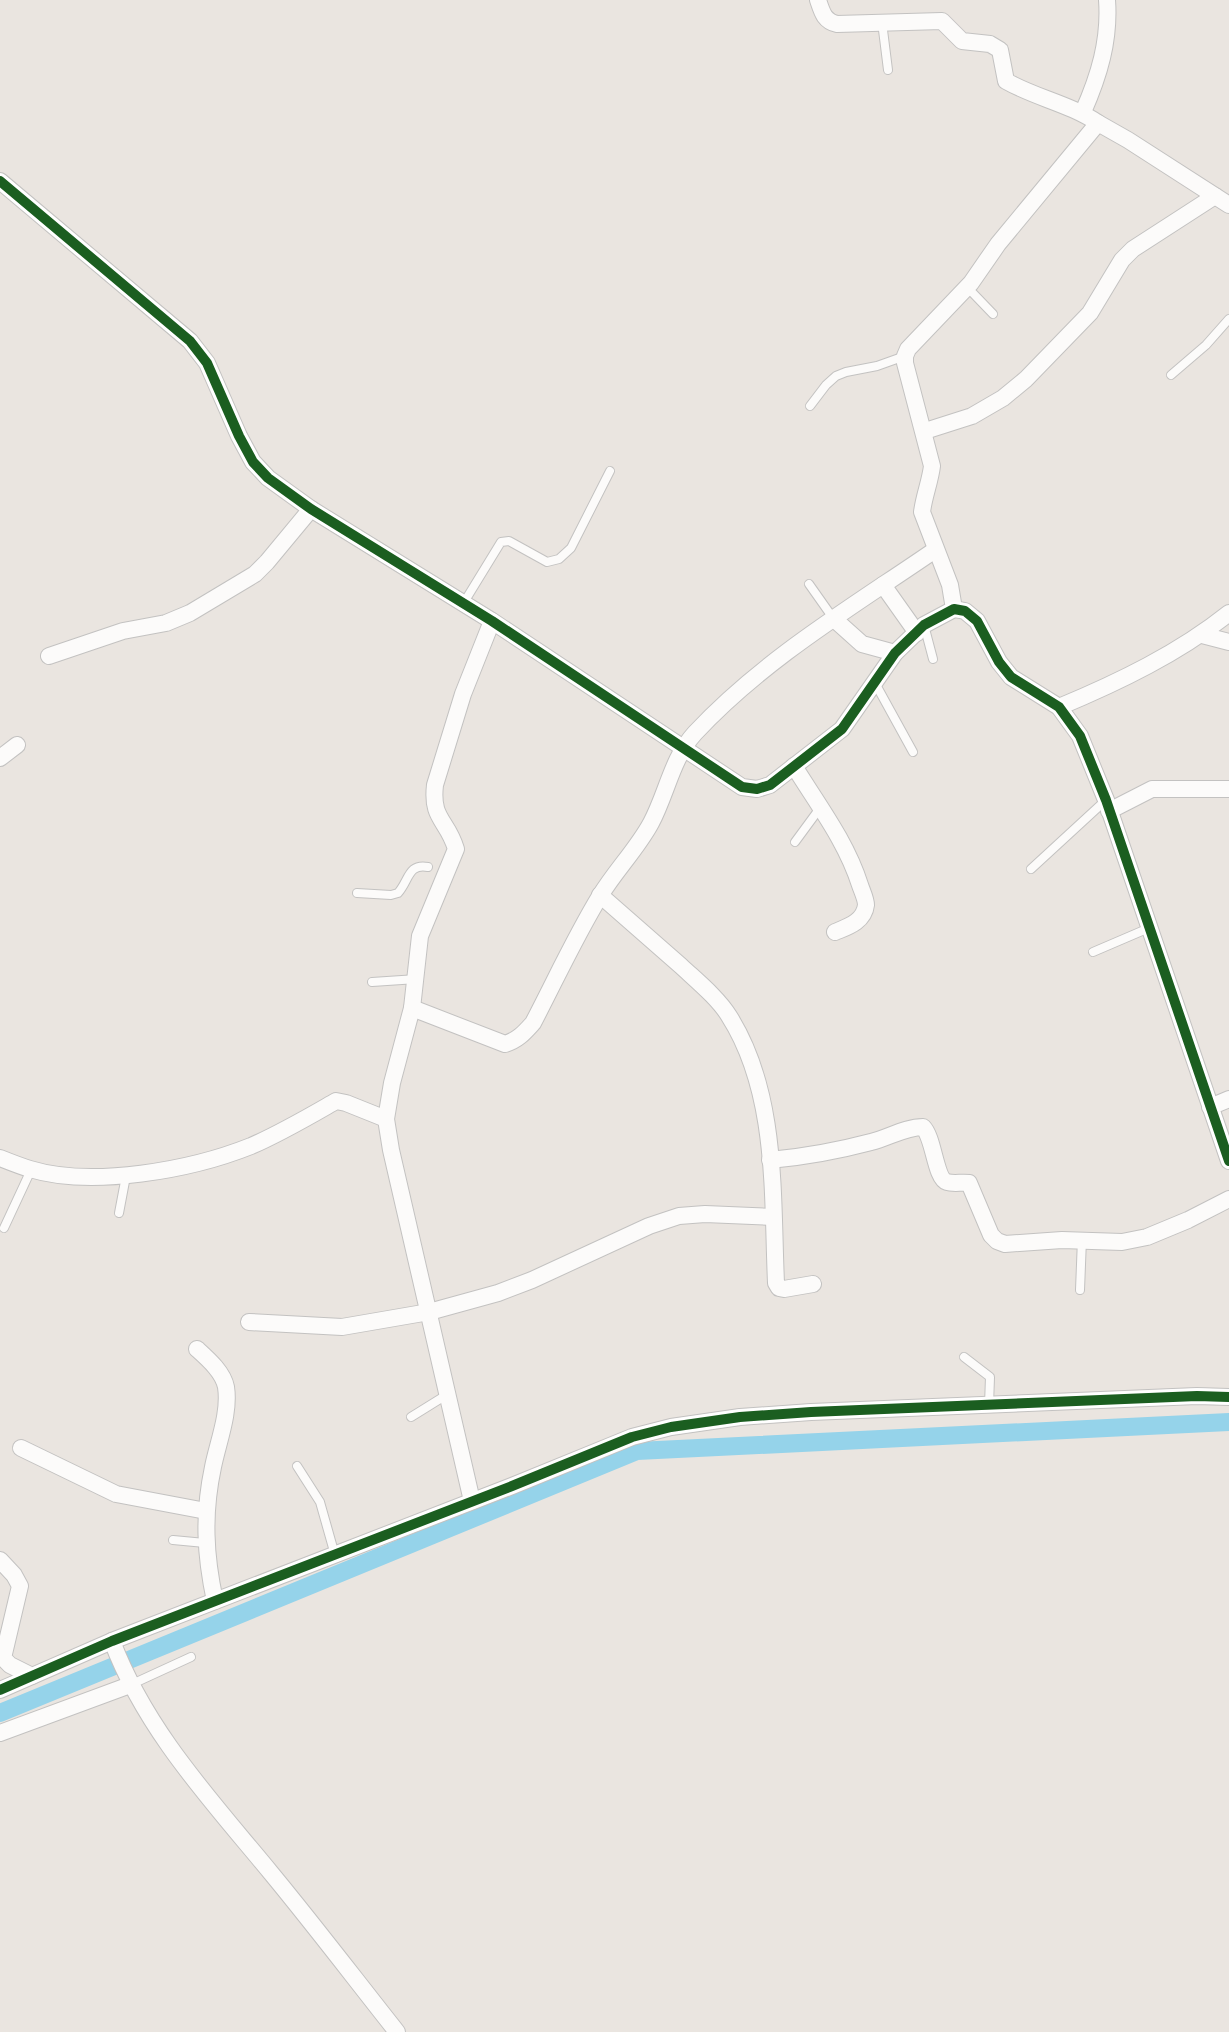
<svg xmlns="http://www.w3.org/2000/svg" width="1229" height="2032" viewBox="0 0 1229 2032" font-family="'Source Sans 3',sans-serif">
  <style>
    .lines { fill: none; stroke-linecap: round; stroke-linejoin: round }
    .canal { stroke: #95d3ea; stroke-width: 18 }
    .lane-casing { stroke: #c3c2c1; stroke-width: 10 }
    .street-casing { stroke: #c3c2c1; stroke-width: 18 }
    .lane { stroke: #fcfbfa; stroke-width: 8 }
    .street { stroke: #fcfbfa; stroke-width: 16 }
    .cycleway-casing { stroke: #fff; stroke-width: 15 }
    .cycleway { stroke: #1b5e20; stroke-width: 10 }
  </style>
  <rect width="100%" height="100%" fill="#eae5e0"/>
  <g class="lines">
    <path class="canal" d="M0,1713L637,1451L1229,1422"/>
    <defs>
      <g id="lane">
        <path d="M882,22L888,70"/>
        <path d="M967,287L993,314"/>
        <path d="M1171,375L1206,345L1229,319"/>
        <path d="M810,406L826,385L836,376L846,372L877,366L905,356"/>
        <path d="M809,584L833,618"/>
        <path d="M463,604L501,542L509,541L547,562L559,559L571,548L610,471"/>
        <path d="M924,625L933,659"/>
        <path d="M875,683L913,752"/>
        <path d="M795,842L820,808"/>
        <path d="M1031,869L1106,800"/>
        <path d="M357,893L391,895L398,893C409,881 408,863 428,867"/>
        <path d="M1093,952L1149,928"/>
        <path d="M372,982L417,979"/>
        <path d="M119,1213L126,1176"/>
        <path d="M4,1228L31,1170"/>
        <path d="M1080,1290L1082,1239"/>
        <path d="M964,1357L990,1377L989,1405"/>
        <path d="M411,1417L448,1394"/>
        <path d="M297,1466L320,1502L335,1555"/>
        <path d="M173,1540L205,1543"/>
        <path d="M130,1685L191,1657"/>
      </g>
      <g id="street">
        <path d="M818,0C822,12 824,21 837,24L942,21L962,41L990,44L1000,50L1006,81C1036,98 1070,104 1098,123"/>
        <path d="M1083,112C1099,76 1110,40 1107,0"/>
        <path d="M0,181L190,341L207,363L239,436L253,462L268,478L311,509L492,621L742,787L757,789L770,785L842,729L895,653L924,625L954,609L965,611L977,621L999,662L1011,677L1059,707L1080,736L1106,800L1229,1161"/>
        <path d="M925,431L972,416L1003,398L1026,379L1090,313L1122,260L1133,249L1215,196"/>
        <path d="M883,585L917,633"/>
        <path d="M954,609L950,585L922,512C924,496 930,482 932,466L905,363V356L908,349L971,283L998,244L1098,123L1128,140L1229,205"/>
        <path d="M833,618L862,644L895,653"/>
        <path d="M1202,635L1229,642"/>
        <path d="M49,656L123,631L166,623L190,613L255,574L267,562L311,509"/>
        <path d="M1059,707C1119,682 1179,653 1229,613"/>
        <path d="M0,758L17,745"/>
        <path d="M794,766C818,805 846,841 860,885C862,891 866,899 866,905C864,922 847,927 835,932"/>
        <path d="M1109,811L1152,789H1229"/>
        <path d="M600,895C627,919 654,942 681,966C697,981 718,998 729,1016C778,1093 772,1195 776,1283L779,1288L784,1289L813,1284"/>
        <path d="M412,1008L505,1044C518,1040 524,1033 533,1023C555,981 575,937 600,896C615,871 637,849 651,823C667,793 672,758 695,733C764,659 852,607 935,550"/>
        <path d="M1210,1107L1229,1099"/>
        <path d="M0,1158C10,1162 20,1166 30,1169C92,1188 191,1170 251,1146C281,1133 308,1117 336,1101L346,1103L386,1119"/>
        <path d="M770,1160C804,1157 837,1151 871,1142C888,1138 905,1127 923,1127C934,1138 935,1178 947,1182C953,1184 962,1182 969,1183L991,1235L997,1241L1005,1244L1062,1240L1122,1242L1147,1237L1188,1220L1229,1199"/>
        <path d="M249,1322L342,1327L429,1312L498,1293L532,1280L649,1226L679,1216L705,1214L773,1217"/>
        <path d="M197,1349C208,1359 223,1372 226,1387C230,1413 218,1442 213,1467C203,1514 205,1555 215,1601"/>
        <path d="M21,1448L116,1494L206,1511"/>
        <path d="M472,1501L391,1150L386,1119L392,1083L412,1008L420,936L456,849C447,819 431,820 435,785L463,694L492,621"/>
        <path d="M0,1560L14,1575L20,1586L3,1658L10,1665L32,1676"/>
        <path d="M112,1641C146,1731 211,1800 271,1873C314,1925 355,1979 397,2032"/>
        <path d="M0,1690L112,1641L512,1486L632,1437L671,1427L740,1417L811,1412L1197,1396L1229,1397"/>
        <path d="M0,1733L130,1685"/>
      </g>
    </defs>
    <use href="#lane" class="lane-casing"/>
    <use href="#street" class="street-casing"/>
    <use href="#lane" class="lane"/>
    <use href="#street" class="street"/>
    <defs>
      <g id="cycleway">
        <path d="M0,181L190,341L207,363L239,436L253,462L268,478L311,509L492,621L742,787L757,789L770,785L842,729L895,653L924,625L954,609L965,611L977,621L999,662L1011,677L1059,707L1080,736L1106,800L1229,1161"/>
        <path d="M0,1690L112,1641L512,1486L632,1437L671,1427L740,1417L811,1412L1197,1396L1229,1397"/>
      </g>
    </defs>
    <use href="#cycleway" class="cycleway-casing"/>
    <use href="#cycleway" class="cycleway"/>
  </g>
</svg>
